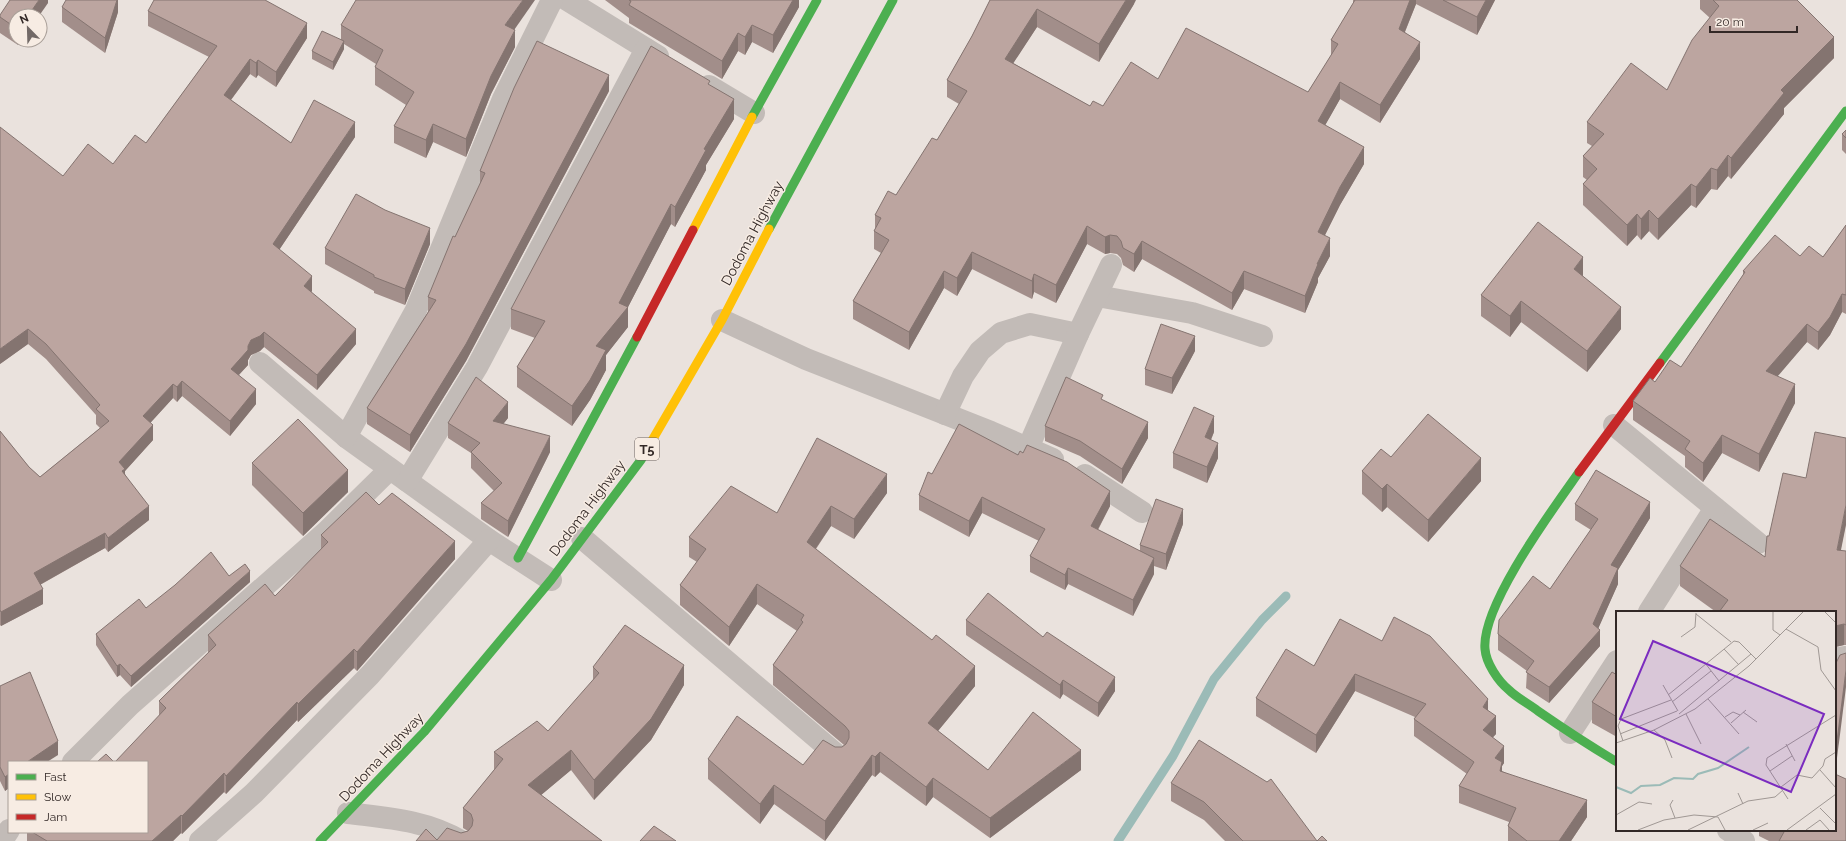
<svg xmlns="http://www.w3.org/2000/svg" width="1846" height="841" viewBox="0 0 1846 841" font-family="Raleway,sans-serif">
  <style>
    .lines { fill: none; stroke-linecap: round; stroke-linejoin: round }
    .stream { stroke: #9bbbb7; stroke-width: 9 }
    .street { stroke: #c2bbb7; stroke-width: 22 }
    .fast { stroke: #4caf50; stroke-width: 9 }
    .slow { stroke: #ffc107; stroke-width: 9 }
    .jam { stroke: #c62828; stroke-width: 9 }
    .wall { fill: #a28e8a }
    .shaded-wall { fill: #847470 }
    .building { fill: #bca5a0; stroke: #847470 }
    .labels { text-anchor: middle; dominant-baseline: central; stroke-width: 3; stroke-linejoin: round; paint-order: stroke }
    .shield { fill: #f7ece3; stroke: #6d635f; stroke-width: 1 }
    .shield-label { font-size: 13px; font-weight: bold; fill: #322826 }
    .street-label { font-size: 14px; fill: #322826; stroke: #f7ece3 }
    .inset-river { fill: none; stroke: #9bbbb7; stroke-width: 2 }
    .inset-road { fill: none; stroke: #a09894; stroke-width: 1 }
    .view { fill: #7b2cbf; fill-opacity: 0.15; stroke: #7b2cbf; stroke-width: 2 }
    .inset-edge { fill: none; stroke: #322826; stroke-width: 2 }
  </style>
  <rect width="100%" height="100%" fill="#eae2dd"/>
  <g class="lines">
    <path class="stream" d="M1118,841L1173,756L1214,679L1262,620L1286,596"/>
    <g class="street">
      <path d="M567,0L658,56"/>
      <path d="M709,86L754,113"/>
      <path d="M1097,296L1192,313L1262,336"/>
      <path d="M722,320L806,359L991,432L1053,459"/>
      <path d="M260,363L346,437L489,540L551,580"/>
      <path d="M945,414L963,376L980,351L1001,333L1030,324L1078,334"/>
      <path d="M1614,425L1758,543"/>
      <path d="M346,437L416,310L503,99L552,0"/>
      <path d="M1028,448L1078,334L1111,265"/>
      <path d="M1085,475L1142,512"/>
      <path d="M407,481L477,367L646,49"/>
      <path d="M582,538L837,755"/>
      <path d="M1649,612L1715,508"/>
      <path d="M1835,660L1839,658L1846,657"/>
      <path d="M1570,733L1617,661"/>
      <path d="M73,762L130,705L326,532L390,469"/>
      <path d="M348,813C387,818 426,820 461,841"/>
      <path d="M1728,830L1744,841"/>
      <path d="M2,841L9,830"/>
      <path d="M200,841L254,793L370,675L489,540"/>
    </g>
    <g class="fast">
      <path d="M752,117L817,0"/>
      <path d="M769,229L893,0"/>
      <path d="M1660,363L1846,111"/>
      <path d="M1579,472C1553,509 1481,606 1485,649C1486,663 1498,681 1509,690C1517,698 1529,704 1538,711C1564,729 1590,746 1617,762"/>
      <path d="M518,558L637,337"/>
      <path d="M320,841L424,732L551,580L641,460L650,444"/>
    </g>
    <g class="slow">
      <path d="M693,230L752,117"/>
      <path d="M650,444L722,320L769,229"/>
    </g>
    <g class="jam">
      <path d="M637,337L693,230"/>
      <path d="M1579,472L1660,363"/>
    </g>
  </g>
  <g class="wall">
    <path d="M48,0V3L16,16V40H22L18,45L0,33V15Z"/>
    <path d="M118,0V12L105,53L62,22V7Z"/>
    <path d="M605,0H799V7L773,53L752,42L745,55L738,51L722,79L629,23V18Z"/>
    <path d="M990,0L1134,4L1099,62L1037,27L1013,63L1090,106H1103L1158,79L1308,92L1331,56V40L1353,4V0H1495L1477,35L1416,4L1405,32L1420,59L1380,123L1340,99L1325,125L1364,164L1340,205L1325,235L1330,256L1318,278V282L1305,313L1244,289L1232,310L1142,259L1134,272L1123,265L1121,258L1117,254L1110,253L1105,254L1087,244L1056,303L1034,292L1032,299L972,269L957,296L944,288L909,350L853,319V301L881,253L874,249V231L875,229V215L896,195L937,140L959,104L947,97V80L972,36Z"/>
    <path d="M1700,0H1797L1834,58L1784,108V114L1731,179L1728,176L1717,190L1711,189L1696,208L1691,205L1658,240L1649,231L1641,240L1637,235L1627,246L1583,205V184L1587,180L1583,177V156L1592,146L1587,143V122L1667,90L1710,18L1700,9Z"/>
    <path d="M148,11L307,38L276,87L258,75L256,78L250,74L231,100L291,143L355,137L279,250L312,291L311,292L356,344L317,390L264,347L260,351L251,355L248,360V365L239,375L256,404L230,436L182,396L177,402L173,398L150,423L153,440L125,471V474L149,520L108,552L105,548L40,585L43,604L1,626L0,625V431L29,467L40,477L100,428L96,424V415L46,359L28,344L0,364L63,176L113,164L146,143L209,57L148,26Z"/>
    <path d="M341,25L514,29L515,47L491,94L466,157L433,142L426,158L394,143V126L406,105L375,85V67L376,64L344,44V49L333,70L312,59V51L341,40Z"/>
    <path d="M710,85L734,119L706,165V170L675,227L671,224L628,307V327L606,355V370L590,400L572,426L517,387V367L535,338L511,329V309Z"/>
    <path d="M609,91L466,361L410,452L367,424V408L428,312V297L455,237L480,185V171Z"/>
    <path d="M1846,130V154L1842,150V134Z"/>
    <path d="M1846,225V314L1842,312L1830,335L1818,350L1807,342L1777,376L1795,403L1759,472L1722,453L1703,482L1685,467V456L1633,420V401L1655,382L1681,367L1743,275V271L1800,256L1823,257Z"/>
    <path d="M430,244L405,305L374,293V291L325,264V248Z"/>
    <path d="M1583,277L1621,329L1587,372L1521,322L1510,337L1481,316V295Z"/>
    <path d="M1195,351L1172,394L1145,385V369Z"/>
    <path d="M508,418L503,424L550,452L508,537L481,519V503L494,491L471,468V453L448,438V423Z"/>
    <path d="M1045,426L1148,438L1122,484L1080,456L1045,441Z"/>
    <path d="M1214,432L1211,440L1218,458L1207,483L1173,468V453Z"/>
    <path d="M1023,453L1110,506L1098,530L1140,551V545L1183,524L1166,570L1154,566V574L1133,616L1068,584L1065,590L1030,572V556L1039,541L982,513L969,537L919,510V495L932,474L1018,455Z"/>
    <path d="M1391,457L1481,481L1428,542L1387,507L1382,512L1362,494V471Z"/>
    <path d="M252,463L348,492L303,536L252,485Z"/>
    <path d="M887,493L854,539L831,526L816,549L975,686L938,731L988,770H1081L990,838L933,797L926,806L880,772L875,777L872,775L825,841L774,804L760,824L708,779V759L803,765L835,747H842L844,745L773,685V665L797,631L757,604L729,646L680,605V585L697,562L689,557V537L777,513Z"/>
    <path d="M1575,504L1650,518L1618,570V584L1598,628L1600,646L1549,703L1526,688L1527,671L1498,650V634L1550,589L1591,530L1575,520Z"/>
    <path d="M379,505L455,559L357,671L354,668L298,722L297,720L226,794L224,792L182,834L181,833L173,841H27V832H147L159,715V701L208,653V635L275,596L321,550V535Z"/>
    <path d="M1841,551H1846V645H1844L1835,647V612H1716L1680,586V566L1765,557Z"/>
    <path d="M229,576L250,582L131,687L120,675L117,677L96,645V634L146,608Z"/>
    <path d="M1340,619L1488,710L1496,734L1493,737L1504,763L1502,766V771L1587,817L1571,841H1508V826L1509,822L1459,803V786L1467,774L1414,736V719L1415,717L1355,691L1316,753L1256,716V698L1314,666Z"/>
    <path d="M966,620L1043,637L1115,691L1098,717L1063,694L1060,699L966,635Z"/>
    <path d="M593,667L684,685L651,740L594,800L571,770L541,795L602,841L437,840L468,831L463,828V808L494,770V752L548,731L593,681Z"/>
    <path d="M1617,675V737L1592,723V702Z"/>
    <path d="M0,686L58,755L9,762V788L5,791L0,781Z"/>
    <path d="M1171,783L1317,841H1225L1204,820L1171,801Z"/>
    <path d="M1759,830H1835L1846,841H1769L1759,836Z"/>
  </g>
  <g class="shaded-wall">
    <path d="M39,0H48V3L39,16H28Z"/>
    <path d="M117,0H118V12L105,53V38Z"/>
    <path d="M523,0H535L505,43V25Z"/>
    <path d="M793,0H799V7L773,53V35Z"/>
    <path d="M1126,0H1136L1134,4L1099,62V44Z"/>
    <path d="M1410,0H1416V4L1399,46V29Z"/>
    <path d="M1486,0H1495L1477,35V17Z"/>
    <path d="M1037,9V27L1005,76V59Z"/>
    <path d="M307,23V38L276,87V72Z"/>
    <path d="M752,25V42L745,55V37Z"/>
    <path d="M515,30V47L491,94L466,157V139L491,76Z"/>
    <path d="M738,33V51L722,79V61Z"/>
    <path d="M1834,37V58L1784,108V114L1731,179V158L1781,90Z"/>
    <path d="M18,40H22L18,45Z"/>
    <path d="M344,41V49L333,70V62Z"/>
    <path d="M1420,42V59L1380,123V105Z"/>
    <path d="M250,59V74L224,109V95Z"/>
    <path d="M258,60V75L256,78V63Z"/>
    <path d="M609,75V91L466,361L410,452V435Z"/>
    <path d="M1340,82V99L1318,138V121Z"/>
    <path d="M734,99V119L706,165V170L675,227V207L704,149Z"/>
    <path d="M355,122V137L273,259V244Z"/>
    <path d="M433,124V142L426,158V140Z"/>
    <path d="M1364,147V164L1340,205L1318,249V232L1340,187Z"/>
    <path d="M1728,155V176L1717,190V170Z"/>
    <path d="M1711,168V189L1696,208V187Z"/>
    <path d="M1691,184V205L1658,240V219Z"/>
    <path d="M671,204V224L627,309L628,307V327L606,355V370L590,400L572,426V406L596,346Z"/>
    <path d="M1649,210V231L1641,240V219Z"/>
    <path d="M1637,214V235L1627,246V225Z"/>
    <path d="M1087,226V244L1056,303V285Z"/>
    <path d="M430,228V244L405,305V289Z"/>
    <path d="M1110,235V253L1105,254V237Z"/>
    <path d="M1330,238V256L1318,278V282L1305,313V296L1317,264Z"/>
    <path d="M1142,241V259L1134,272V254Z"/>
    <path d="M972,252V269L957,296V278Z"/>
    <path d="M1583,257V278L1574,269Z"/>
    <path d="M944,271V288L909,350V332Z"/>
    <path d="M1244,271V289L1232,310V293Z"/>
    <path d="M1034,274V292L1032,299V281Z"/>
    <path d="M312,276V291L304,301V286Z"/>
    <path d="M1842,294V312L1830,335L1818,350V332Z"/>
    <path d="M1521,301V322L1510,337V316Z"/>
    <path d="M1621,307V329L1587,372V351Z"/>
    <path d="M1807,324V342L1766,390V371Z"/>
    <path d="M28,329V344L0,364V349Z"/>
    <path d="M356,329V344L317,390V375Z"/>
    <path d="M264,332V347L260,351L251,355L248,360V365L231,383V369L248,346L251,340Z"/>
    <path d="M1195,336V351L1172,394V378Z"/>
    <path d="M182,381V396L177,402V387Z"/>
    <path d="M173,384V398L143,431V416Z"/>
    <path d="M1795,384V403L1759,472V454Z"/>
    <path d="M256,389V404L230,436V421Z"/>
    <path d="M508,402V418L493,437V421Z"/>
    <path d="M1214,416V432L1205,453V437Z"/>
    <path d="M1148,422V438L1122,484V469Z"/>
    <path d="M153,425V440L125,471V483L119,462Z"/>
    <path d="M1722,435V453L1703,482V463Z"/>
    <path d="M550,436V452L508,537V521Z"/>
    <path d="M1218,443V458L1207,483V467Z"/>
    <path d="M1481,458V481L1428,542V520Z"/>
    <path d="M348,470V492L303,536V513Z"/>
    <path d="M887,474V493L854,539V519Z"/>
    <path d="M1387,484V507L1382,512V489Z"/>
    <path d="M1110,491V506L1091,542V526Z"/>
    <path d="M982,497V513L969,537V521Z"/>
    <path d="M1650,502V518L1618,570V584L1595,636L1600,630V646L1549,703V687L1593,624L1611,565Z"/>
    <path d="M1846,505V525L1837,570V550Z"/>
    <path d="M149,506V520L108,552V538Z"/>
    <path d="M831,506V526L807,561V542Z"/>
    <path d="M1183,509V524L1166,570V554Z"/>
    <path d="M105,533V548L34,588V573Z"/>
    <path d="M455,541V559L357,671V652Z"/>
    <path d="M1154,558V574L1133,616V600Z"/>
    <path d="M1068,568V584L1065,590V575Z"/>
    <path d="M250,571V582L131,687V676Z"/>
    <path d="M757,584V604L729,646V627Z"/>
    <path d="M43,589V604L1,626V612Z"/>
    <path d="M1844,624V645L1835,647V626Z"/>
    <path d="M354,649V668L298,722V704Z"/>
    <path d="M120,664V675L117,677V666Z"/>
    <path d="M684,665V685L651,740L594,800V780Z"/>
    <path d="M975,666V686L928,743V723Z"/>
    <path d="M1846,670V687L1836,766L1835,768V751Z"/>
    <path d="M1355,674V691L1316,753V735Z"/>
    <path d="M1115,677V691L1098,717V703Z"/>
    <path d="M1063,680V694L1060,699V685Z"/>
    <path d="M1488,699V716L1483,707Z"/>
    <path d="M297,702V720L226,794V776Z"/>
    <path d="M1496,716V734L1483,748V730Z"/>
    <path d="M58,741V755L47,762H27Z"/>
    <path d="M1504,746V763L1502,766V780L1495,758Z"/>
    <path d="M571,750V770L528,806V785Z"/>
    <path d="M1081,750V770L990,838V818Z"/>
    <path d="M880,752V772L875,777V757Z"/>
    <path d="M872,755V775L825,841V821Z"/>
    <path d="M224,773V792L182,834V816Z"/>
    <path d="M9,774V788L5,791V777Z"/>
    <path d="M933,778V797L926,806V787Z"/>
    <path d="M774,785V804L760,824V804Z"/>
    <path d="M1587,800V817L1571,841H1559Z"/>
    <path d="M181,815V833L173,841H152Z"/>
  </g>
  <g class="building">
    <path d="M10,0H39L28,16H16V28L0,17V15Z"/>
    <path d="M66,0H117L105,38L62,7Z"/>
    <path d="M154,0H265L307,23L276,72L258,60L256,63L250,59L224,95L291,143L314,100L355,122L273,244L312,276L304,286L356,329L317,375L264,332L260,336L251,340L248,346V350L231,369L256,389L230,421L182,381L177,387L173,384L143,416L153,425L119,462L125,469L122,471L149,506L108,538L105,533L34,573L43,589L1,612L0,610V431L29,467L40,477L109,421L96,409L100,405L46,344L28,329L0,349V127L63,176L88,144L113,164L135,135L146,143L217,46L148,11Z"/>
    <path d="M356,0H523L505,25L515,30L491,76L466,139L433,124L426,140L394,126L414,92L375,67L383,50L341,25Z"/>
    <path d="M629,0H793L773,35L752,25L745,37L738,33L722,61L629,5L631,1Z"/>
    <path d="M990,0H1126L1099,44L1037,9L1005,59L1090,106L1093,101L1103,106L1131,62L1158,79L1186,28L1308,92L1338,44L1331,40L1355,0H1410L1399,29L1420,42L1380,105L1340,82L1318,121L1364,147L1340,187L1318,232L1330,238L1317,264H1318L1305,296L1244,271L1232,293L1142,241L1134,254L1123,248L1121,241L1117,236L1110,235L1105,237L1087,226L1056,285L1034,274L1032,281L972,252L957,278L944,271L909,332L853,301L889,240L874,231L881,218L875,215L888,191L896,195L932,138L937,140L967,91L947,80L972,36Z"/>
    <path d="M1443,0H1486L1477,17Z"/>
    <path d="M1713,0H1797L1834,37L1781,90L1784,93L1731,158L1728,155L1717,170L1711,168L1696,187L1691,184L1658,219L1649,210L1641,219L1637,214L1627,225L1583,184L1597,169L1583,156L1604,134L1587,122L1631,63L1667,90L1692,40L1719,6Z"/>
    <path d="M322,31L344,41L333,62L312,51Z"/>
    <path d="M537,41L609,75L466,344L410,435L367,408L436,300L428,297L453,236L455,237L485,173L480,171L514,88Z"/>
    <path d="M651,46L710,81L708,84L734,99L704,149L706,150L675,207L671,204L619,303L628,307L596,346L606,350L590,380L572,406L517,367L545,321L511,309Z"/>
    <path d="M1846,130V138L1842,134Z"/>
    <path d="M356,194L385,210L430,228L405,289L374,277V275L325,248Z"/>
    <path d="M1538,222L1583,257L1574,269L1621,307L1587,351L1521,301L1510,316L1481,295Z"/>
    <path d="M1846,225V295L1842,294L1830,317L1818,332L1807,324L1766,371L1795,384L1759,454L1722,435L1703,463L1685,449L1690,441L1633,401L1650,378L1655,382L1670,360L1681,367L1745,272L1743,271L1775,235L1800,256L1809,246L1823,257Z"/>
    <path d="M1161,324L1195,336L1172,378L1145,369Z"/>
    <path d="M476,377L508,402L493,421L550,436L508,521L481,503L502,483L471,452L480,443L448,423Z"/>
    <path d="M1066,377L1103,395L1101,399L1148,422L1122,469L1080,441L1045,426Z"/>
    <path d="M1194,407L1214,416L1205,437L1218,443L1207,467L1173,453Z"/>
    <path d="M1428,414L1481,458L1428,520L1387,484L1382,489L1362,471L1381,449L1391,457Z"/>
    <path d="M298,419L348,470L303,513L252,463Z"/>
    <path d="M959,424L1018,455L1020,451L1023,453L1027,445L1067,462L1110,491L1091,526L1154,558L1133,600L1068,568L1065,575L1030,556L1045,529L982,497L969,521L919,495L928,472L932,474Z"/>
    <path d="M1815,432L1846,438V505L1837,550L1846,551V625L1844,624L1835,626V612H1719L1728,600L1680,566L1710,519L1765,557L1767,536H1769L1783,473L1806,478Z"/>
    <path d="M817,438L887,474L854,519L831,506L807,542L932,640L936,635L975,666L928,723L988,770L1033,712L1081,750L990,818L933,778L926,787L880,752L875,757L872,755L825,821L774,785L760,804L708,759L737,716L803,765L823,740L835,747H842L846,744L849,738V731L845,726L773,665L803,622L801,620L804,615L757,584L729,627L680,585L706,549L689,537L731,486L777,513Z"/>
    <path d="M1596,470L1650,502L1611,565L1618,568L1593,624L1600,630L1549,687L1526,672L1534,661L1498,634L1499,620L1533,576L1550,589L1598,519L1575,504Z"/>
    <path d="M366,492L379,505L392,493L455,541L357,652L354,649L298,704L297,702L226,776L224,773L182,816L181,815L152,841H47L32,832H147V762H115L166,708L159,701L216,645L208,635L265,584L275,596L328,542L321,535Z"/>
    <path d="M1156,499L1183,509L1166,554L1140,545Z"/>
    <path d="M211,552L229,576L245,564L250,571L131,676L120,664L117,666L96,634L139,599L146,608L175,585Z"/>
    <path d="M988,593L1043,637L1047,632L1115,677L1098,703L1063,680L1060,685L966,620Z"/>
    <path d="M1394,617L1430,636L1488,699L1483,707L1496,716L1483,730L1504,746L1495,758L1502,762L1500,771L1587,800L1559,841H1527L1508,826L1516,808L1459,786L1474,762L1414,719L1426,704L1355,674L1316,735L1256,698L1286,649L1314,666L1340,619L1382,641Z"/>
    <path d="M625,625L684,665L651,719L594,780L571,750L528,785L602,841H416L426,829L437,840L447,828L461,833L468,831L472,826L473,820L471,814L463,808L503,759L494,752L537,721L548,731L599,673L593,667Z"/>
    <path d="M1846,653V670L1836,749L1835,751V665L1840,655Z"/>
    <path d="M30,672L58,741L27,762H9V774L5,777L0,767V686Z"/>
    <path d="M1612,672L1617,675V717L1592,702Z"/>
    <path d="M1199,740L1267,782L1271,779L1317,841H1243L1204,802L1171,783Z"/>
    <path d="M106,754L114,762H97Z"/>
    <path d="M1835,774L1846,779V841H1779L1784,832L1780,830H1835Z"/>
    <path d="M654,826L676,841H640Z"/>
    <path d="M1322,836L1327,841H1317Z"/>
  </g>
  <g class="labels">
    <rect class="shield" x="635" y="438" width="24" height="22" rx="3"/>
    <g class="shield-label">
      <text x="647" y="449">T5</text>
    </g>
    <g class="street-label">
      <text transform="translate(752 233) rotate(-62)">Dodoma Highway</text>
      <text transform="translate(587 508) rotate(-53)">Dodoma Highway</text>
      <text transform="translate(381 757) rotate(-47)">Dodoma Highway</text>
    </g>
  </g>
  <g transform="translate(1616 611)">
    <rect width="220" height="220" fill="#eae2dd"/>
    <path class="inset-river" d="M0,176L15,182L25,175L44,174L58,167L77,168L82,163L102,157L133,136"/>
    <path class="inset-road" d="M157,1V19L164,24M209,1L220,12M80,3L115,31M170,18L202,36L205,59L220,80M65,26L79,16L80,2M108,38L123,54M89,52L103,70M47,74L62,100M52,84L118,30L123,31L140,48M92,88L123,123M56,91L95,60M127,101L141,111M63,103L135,43M70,103L85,133M109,106L117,101L124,104M115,112L130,99M38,119L49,129L56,147M4,123L61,100M7,130L2,115L5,108L55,89M0,132L38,119L79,98L133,55L187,1M170,133L179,150M204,159L220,177M154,160L176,145M165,176L181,164L196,167L207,155L209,148L220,141M122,182L127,193M172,188L150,154L151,147L220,104M57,189L54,194L59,207M204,197L220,213M0,204L23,191L36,193M22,219L48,209L78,204L102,206L109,219M72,219L132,190L159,186L167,179M137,219L152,212M171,219L220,183M190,219L204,209L213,219"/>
    <path class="view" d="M37,30L208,103L175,181L4,108Z"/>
    <rect width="220" height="220" class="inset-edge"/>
  </g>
  <rect x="8" y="761" width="140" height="72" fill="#f7ece3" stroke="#a89e97"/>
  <rect x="16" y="774" width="20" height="6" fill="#4caf50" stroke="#a89e97"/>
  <text x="44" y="781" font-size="12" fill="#322826">Fast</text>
  <rect x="16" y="794" width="20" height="6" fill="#ffc107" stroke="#a89e97"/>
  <text x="44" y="801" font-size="12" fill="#322826">Slow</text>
  <rect x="16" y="814" width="20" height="6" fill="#c62828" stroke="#a89e97"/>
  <text x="44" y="821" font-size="12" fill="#322826">Jam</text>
  <g transform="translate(28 28) rotate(337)"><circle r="19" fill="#f7ece3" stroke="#a89e97"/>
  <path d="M0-3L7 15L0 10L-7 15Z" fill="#726966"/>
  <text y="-6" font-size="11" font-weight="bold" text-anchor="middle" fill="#322826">N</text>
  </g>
  <path d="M1710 26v6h87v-6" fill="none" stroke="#322826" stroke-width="2"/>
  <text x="1716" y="26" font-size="12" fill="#322826" stroke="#f7ece3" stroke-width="3" paint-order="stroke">20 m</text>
</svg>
